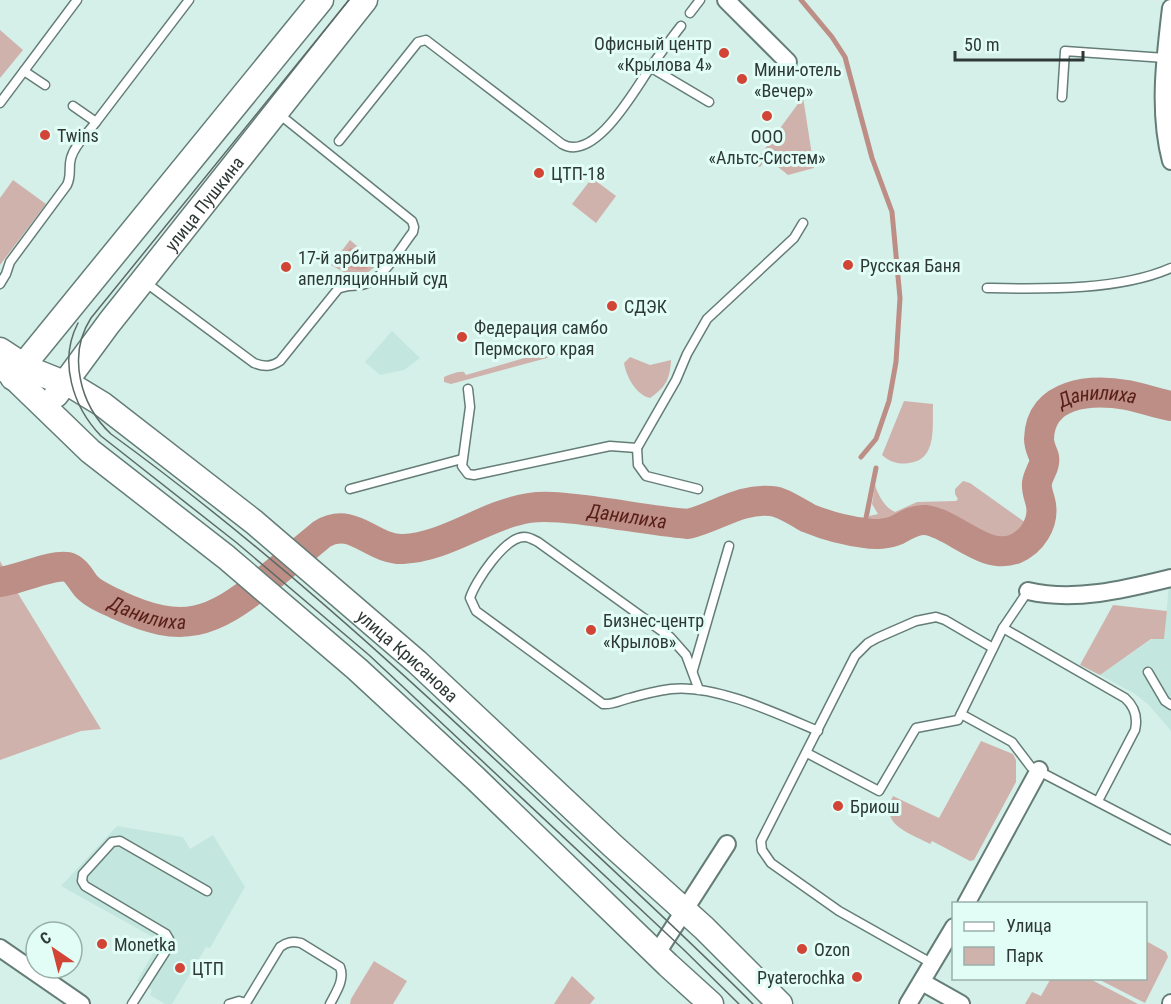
<svg xmlns="http://www.w3.org/2000/svg" width="1171" height="1004" viewBox="0 0 1171 1004" font-family="'Roboto Condensed',sans-serif">
  <style>
    .built { fill: #c3e7de }
    .green { fill: #d0b2ad }
    .forest { fill: #d0a098 }
    .lines { fill: none; stroke-linecap: round; stroke-linejoin: round }
    .stream { stroke: #bc8e86; stroke-width: 5 }
    .river { stroke: #bc8e86; stroke-width: 30 }
    .lane-casing { stroke: #657d77; stroke-width: 11 }
    .street-casing { stroke: #657d77; stroke-width: 20 }
    .secondary-casing { stroke: #657d77; stroke-width: 27 }
    .lane { stroke: #fff; stroke-width: 8 }
    .street { stroke: #fff; stroke-width: 16 }
    .secondary { stroke: #fff; stroke-width: 24 }
    .tram { stroke: #5c6b67; stroke-width: 1.5 }
    .poi-dot { fill: #d24536; stroke: #e2fdf6; stroke-width: 2 }
    .labels { text-anchor: middle; dominant-baseline: central; stroke-width: 6; stroke-linejoin: round; paint-order: stroke }
    .poi-label { font-size: 18px; fill: #2e3936; stroke: #e2fdf6; text-anchor: start }
    .street-label { font-size: 18px; fill: #2e3936; stroke: #e2fdf6 }
    .water-label { font-size: 20px; font-style: italic; fill: #581e17; stroke: #e2fdf6 }
  </style>
  <rect width="100%" height="100%" fill="#d5f0e9"/>
  <g class="built">
    <path d="M392,331L420,358L404,370L380,375L365,362Z"/>
    <path d="M1169,584H1171V731L1149,705L1135,694L1100,675L1152,639H1164Z"/>
    <path d="M117,826L183,837L190,849L213,835L245,887L210,948L206,947L172,1004H165L150,995L152,990L137,981L160,941L61,886Z"/>
  </g>
  <g class="green">
    <path d="M0,30L23,50L0,78Z"/>
    <path d="M803,97L814,168L788,175L767,158L760,167L753,165Z"/>
    <path d="M592,178L616,196L596,223L572,204Z"/>
    <path d="M13,180L46,204L0,265V198Z"/>
    <path d="M350,240L378,264L366,274H347L331,265Z"/>
    <path d="M576,343V349L573,351L451,384L444,382V377C449,375 458,371 464,372L466,375Z"/>
    <path d="M630,357L650,365L671,360C670,379 666,387 650,398C636,395 626,376 624,363Z"/>
    <path d="M904,401L933,404C932,425 938,460 909,463C899,465 890,462 882,455Z"/>
    <path d="M963,481L970,483L1033,528C1032,534 1028,537 1022,541C986,565 957,520 927,518C907,516 889,538 869,530V516L878,514L872,504L875,485C878,495 885,508 895,512L917,502L956,501L958,499L955,494V489Z"/>
    <path d="M0,561L14,587L101,729L81,731L0,760Z"/>
    <path d="M1113,605L1167,611L1164,639H1151L1100,675L1080,665Z"/>
    <path d="M981,741L1013,754L1016,760V782L974,860L970,861L932,841L930,844C910,833 878,825 893,796L939,818Z"/>
    <path d="M1146,941L1166,952L1168,957L1145,1003L1098,979L1146,978Z"/>
    <path d="M374,961L407,981L393,1004H350L351,999Z"/>
    <path d="M572,976L595,998L590,1004H554Z"/>
    <path d="M1051,978L1090,979L1138,1004H1025L1032,992L1041,996Z"/>
  </g>
  <path class="forest" d="M350,248H354L371,262L367,269L359,270L337,265L336,262Z"/>
  <g class="lines">
    <g class="stream">
      <path d="M801,0L832,37L845,57L872,158L892,212L900,298L896,362L889,401L876,439L861,457"/>
      <path d="M863,533L876,468"/>
    </g>
    <path class="river" id="s1" d="M0,582C17,580 53,564 67,567C76,569 81,580 86,586C94,595 108,600 118,605C183,635 211,624 265,581C284,565 303,550 322,534C353,515 372,550 403,549C447,547 485,515 529,508C547,505 566,508 584,510C618,514 653,521 688,524C717,517 740,498 771,501C784,502 796,512 808,518C825,525 847,531 865,533C875,535 888,534 897,530C907,525 914,519 926,520C954,524 985,561 1015,549C1032,542 1044,523 1041,505C1040,498 1036,491 1037,483C1038,474 1046,466 1044,457C1042,451 1039,446 1039,439C1040,392 1091,389 1127,395C1142,398 1156,403 1171,406"/>
    <defs>
      <g id="lane">
        <path d="M690,13L700,0"/>
        <path d="M650,67L709,102"/>
        <path d="M24,71L45,85"/>
        <path d="M1062,97L1065,51L1165,58"/>
        <path d="M0,103L77,0"/>
        <path d="M96,122L189,0"/>
        <path d="M339,141L418,42L426,40L562,144C595,163 635,89 650,68C660,54 670,40 681,26"/>
        <path d="M145,282L254,363C264,367 271,367 280,361L338,289C347,284 356,287 365,284C384,279 401,247 413,232L414,227L412,221L279,114"/>
        <path d="M0,284L6,274L10,262L67,185C72,175 68,168 71,158C75,144 88,133 96,122L73,106"/>
        <path d="M987,288C1043,289 1119,291 1171,268"/>
        <path d="M468,389L470,407L462,466L468,474L474,475L610,446L637,448L676,380L687,354L707,319L794,238L803,223"/>
        <path d="M637,448L638,465L646,476L698,489"/>
        <path d="M350,489L462,459"/>
        <path d="M1003,628L1125,698C1135,707 1138,717 1135,730L1098,801"/>
        <path d="M693,670L729,546"/>
        <path d="M1148,672L1165,701L1171,705"/>
        <path d="M699,690L686,655L670,637L538,542C534,540 529,537 525,537C505,536 475,582 470,598L476,611L603,704C613,705 621,700 630,698C644,694 657,691 671,689C715,684 778,714 818,731"/>
        <path d="M961,714L1012,742L1031,767L1171,840"/>
        <path d="M807,753L879,791L916,728L958,720L1003,628L1028,591"/>
        <path d="M933,964L839,911L771,863L762,850L761,841L855,656L868,643L877,638L916,621L936,617L945,620L993,648"/>
        <path d="M132,1004L169,946V939L166,934L85,886L82,881L83,874L112,842L120,841L207,891"/>
        <path d="M229,1004L239,1001L246,1003L280,947C287,942 292,941 301,943L340,967C345,980 336,992 330,1004"/>
      </g>
      <g id="street">
        <path d="M726,0L788,62"/>
        <path d="M1171,8C1165,58 1158,112 1171,161"/>
        <path d="M1028,591C1075,602 1126,589 1171,578"/>
        <path d="M966,904L1039,770"/>
        <path d="M0,948L81,1004"/>
        <path d="M657,953L727,844"/>
        <path d="M922,982L961,1004"/>
        <path d="M908,1004L954,927"/>
        <path d="M1171,1004V1003"/>
      </g>
      <g id="secondary">
        <path id="s2" d="M0,350L29,369L74,387L102,404L254,522L417,662L613,846L704,928L780,1004"/>
        <path d="M0,364L90,451L226,557L357,669L475,778L668,965L711,1004"/>
        <path d="M13,378L321,0"/>
        <path id="s3" d="M56,395L109,323L365,0"/>
      </g>
    </defs>
    <use href="#lane" class="lane-casing"/>
    <use href="#street" class="street-casing"/>
    <use href="#secondary" class="secondary-casing"/>
    <use href="#lane" class="lane"/>
    <use href="#street" class="street"/>
    <use href="#secondary" class="secondary"/>
    <g class="tram">
      <path d="M349,0L91,318C67,355 80,405 111,434C261,543 398,668 532,794C606,864 681,932 753,1004"/>
      <path d="M78,323C58,361 73,407 101,436L237,543L369,655L683,949L739,1004"/>
    </g>
  </g>
  <g class="poi-dot">
    <circle cx="724" cy="53" r="6"/>
    <circle cx="742" cy="79" r="6"/>
    <circle cx="767" cy="116" r="6"/>
    <circle cx="45" cy="135" r="6"/>
    <circle cx="539" cy="173" r="6"/>
    <circle cx="848" cy="265" r="6"/>
    <circle cx="286" cy="267" r="6"/>
    <circle cx="612" cy="306" r="6"/>
    <circle cx="462" cy="337" r="6"/>
    <circle cx="591" cy="630" r="6"/>
    <circle cx="838" cy="806" r="6"/>
    <circle cx="102" cy="944" r="6"/>
    <circle cx="802" cy="949" r="6"/>
    <circle cx="180" cy="968" r="6"/>
    <circle cx="857" cy="977" r="6"/>
  </g>
  <g class="labels">
    <g class="poi-label">
      <text x="712" y="43" text-anchor="end">Офисный центр<tspan x="712" dy="21">«Крылова 4»</tspan></text>
      <text x="754" y="69">Мини-отель<tspan x="754" dy="21">«Вечер»</tspan></text>
      <text x="57" y="135">Twins</text>
      <text x="767" y="136" text-anchor="middle">ООО<tspan x="767" dy="21">«Альтс-Систем»</tspan></text>
      <text x="551" y="173">ЦТП-18</text>
      <text x="298" y="257">17-й арбитражный<tspan x="298" dy="21">апелляционный суд</tspan></text>
      <text x="860" y="265">Русская Баня</text>
      <text x="624" y="306">СДЭК</text>
      <text x="474" y="327">Федерация самбо<tspan x="474" dy="21">Пермского края</tspan></text>
      <text x="603" y="620">Бизнес-центр<tspan x="603" dy="21">«Крылов»</tspan></text>
      <text x="850" y="806">Бриош</text>
      <text x="114" y="944">Monetka</text>
      <text x="814" y="949">Ozon</text>
      <text x="192" y="968">ЦТП</text>
      <text x="845" y="977" text-anchor="end">Pyaterochka</text>
    </g>
    <g class="street-label">
      <text stroke="none"><textPath href="#s3" startOffset="242">улица Пушкина</textPath></text>
      <text stroke="none"><textPath href="#s2" startOffset="512">улица Крисанова</textPath></text>
    </g>
    <g class="water-label">
      <text stroke="none"><textPath href="#s1" startOffset="1302">Данилиха</textPath></text>
      <text stroke="none"><textPath href="#s1" startOffset="687">Данилиха</textPath></text>
      <text stroke="none"><textPath href="#s1" startOffset="165">Данилиха</textPath></text>
    </g>
  </g>
  <rect x="952" y="902" width="195" height="78" fill="#e2fdf6" stroke="#9aafa9" stroke-width="1.5"/>
  <rect x="964" y="922" width="30" height="9" fill="#ffffff" stroke="#9aafa9" stroke-width="1.5"/>
  <text x="1006" y="932" font-size="18" fill="#2e3936">Улица</text>
  <rect x="964" y="947" width="30" height="18" fill="#d0b2ad" stroke="#9aafa9" stroke-width="1.5"/>
  <text x="1006" y="962" font-size="18" fill="#2e3936">Парк</text>
  <g transform="translate(54 950) rotate(325)"><circle r="28" fill="#e2fdf6" stroke="#9aafa9" stroke-width="1.5"/>
  <path d="M0-4.5L10 22L0 15L-10 22Z" fill="#d24536"/>
  <text y="-9" font-size="16" font-weight="bold" text-anchor="middle" fill="#2e3936">С</text>
  </g>
  <path d="M955 51v9h128v-9" fill="none" stroke="#2e3936" stroke-width="3"/>
  <text x="964" y="51" font-size="18" fill="#2e3936" stroke="#e2fdf6" stroke-width="4.5" paint-order="stroke">50 m</text>
</svg>
